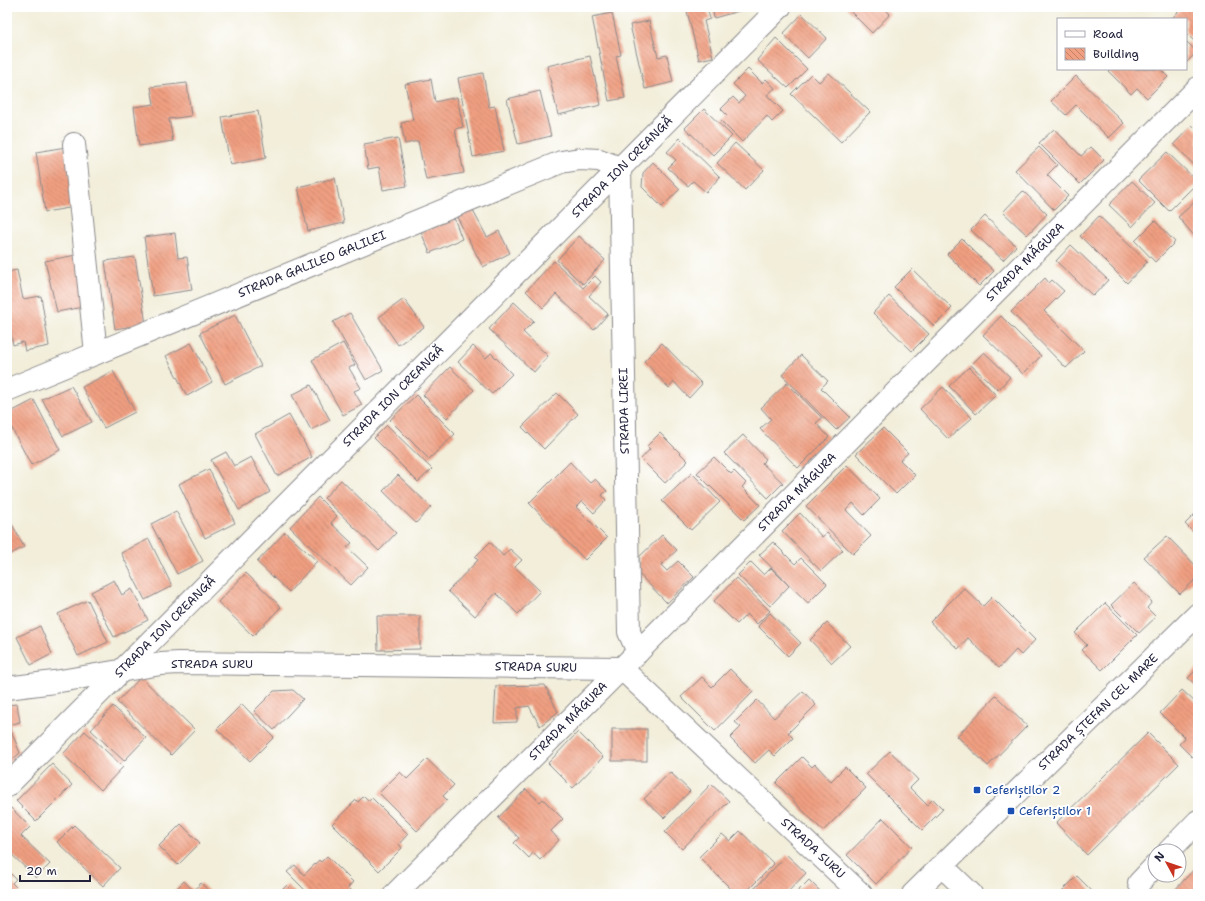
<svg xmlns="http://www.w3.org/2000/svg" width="1205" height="901" viewBox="0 0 1205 901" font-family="'Shantell Sans',sans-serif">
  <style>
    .building { fill: url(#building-back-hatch) }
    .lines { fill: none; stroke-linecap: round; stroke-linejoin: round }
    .minor-casing { stroke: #8a888a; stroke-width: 24 }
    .major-casing { stroke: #8a888a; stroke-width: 24 }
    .minor { stroke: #fff; stroke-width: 22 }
    .major { stroke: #fff; stroke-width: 22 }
    .transit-dot { fill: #1a4fb4; stroke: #fff; stroke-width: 1.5 }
    .labels { text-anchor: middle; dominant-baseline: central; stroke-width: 4; stroke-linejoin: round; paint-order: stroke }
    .street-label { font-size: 12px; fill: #22223b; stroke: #fff }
    .transit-label { font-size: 12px; fill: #164399; stroke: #fff; text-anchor: start }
  </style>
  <defs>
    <pattern id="building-back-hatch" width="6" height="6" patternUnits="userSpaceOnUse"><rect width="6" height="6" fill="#f09f81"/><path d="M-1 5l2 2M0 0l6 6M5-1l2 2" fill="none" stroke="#c2816b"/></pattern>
  </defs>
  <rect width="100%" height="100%" fill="#fff"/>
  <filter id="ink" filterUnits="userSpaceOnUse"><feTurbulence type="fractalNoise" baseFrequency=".025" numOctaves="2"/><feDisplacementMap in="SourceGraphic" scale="8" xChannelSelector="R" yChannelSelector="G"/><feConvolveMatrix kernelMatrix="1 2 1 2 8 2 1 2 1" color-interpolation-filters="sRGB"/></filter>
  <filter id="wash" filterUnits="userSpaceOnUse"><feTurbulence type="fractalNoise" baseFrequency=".012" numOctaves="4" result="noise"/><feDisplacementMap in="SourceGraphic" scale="16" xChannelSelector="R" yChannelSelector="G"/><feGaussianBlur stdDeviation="0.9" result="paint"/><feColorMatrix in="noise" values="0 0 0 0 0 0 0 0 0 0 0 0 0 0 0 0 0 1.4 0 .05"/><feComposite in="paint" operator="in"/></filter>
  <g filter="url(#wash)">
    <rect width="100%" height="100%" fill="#f2eeda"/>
    <g id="blocks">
      <g class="building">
        <path d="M686,7H707L710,19L704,21L713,57L699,60Z"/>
        <path d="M712,7H746V9L714,18Z"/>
        <path d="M846,7H883L890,14L872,33Z"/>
        <path d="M1183,7H1198V45L1186,33V19L1172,18Z"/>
        <path d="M612,13L621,55L616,56L625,98L609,101L592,17Z"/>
        <path d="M802,14L827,38L808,58L783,34Z"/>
        <path d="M649,21L658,57L667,55L673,82L645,89L630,25Z"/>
        <path d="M776,38L807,69L788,88L757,60Z"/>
        <path d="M1186,41L1197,52L1186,63Z"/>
        <path d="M590,56L601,105L558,115L547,66Z"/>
        <path d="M748,69L762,83L766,79L775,88L767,95L783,111L772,122L767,116L742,142L721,121L727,115L721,109L733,97L739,103L745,96L733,84Z"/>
        <path d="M1110,69H1160L1168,77L1147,98L1137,88L1131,94L1108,71Z"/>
        <path d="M483,73L489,107L495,106L504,151L473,157L458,78Z"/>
        <path d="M829,73L870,112L841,142L791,94L811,74L819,82Z"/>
        <path d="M1076,76L1124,123L1109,138L1076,105L1066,115L1051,101Z"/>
        <path d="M431,79L435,102L457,97L463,127L455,129L464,173L426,180L418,141L405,144L401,123L413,120L405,84Z"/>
        <path d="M187,83L191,116L169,119L173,141L139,146L134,107L154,104L151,87Z"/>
        <path d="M540,91L551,136L518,144L507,99Z"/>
        <path d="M704,109L732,136L713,155L685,128Z"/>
        <path d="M258,111L266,158L230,165L222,117Z"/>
        <path d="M1192,125L1198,131V169L1174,144Z"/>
        <path d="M1054,129L1081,156L1091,147L1104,160L1080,184L1039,143Z"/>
        <path d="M398,138L407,186L383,190L379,167L368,169L364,144Z"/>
        <path d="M680,138L720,177L706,192L693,181L688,186L668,168L676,160L667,152Z"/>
        <path d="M735,143L764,170L745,190L717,163Z"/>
        <path d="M66,147L75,207L45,212L36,152Z"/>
        <path d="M1039,147L1057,165L1047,175L1068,196L1054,210L1015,170Z"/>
        <path d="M1167,152L1198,182L1169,211L1138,180Z"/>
        <path d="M653,162L680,189L662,207L642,187L643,173Z"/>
        <path d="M335,178L344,223L308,231L298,187Z"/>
        <path d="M1132,181L1155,203L1132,227L1109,205Z"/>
        <path d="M1023,191L1047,214L1027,235L1003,212Z"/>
        <path d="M1198,199V240L1178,217Z"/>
        <path d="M472,209L487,237L499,231L510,253L483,267L457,217Z"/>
        <path d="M985,216L1016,246L1003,260L971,230Z"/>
        <path d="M1099,216L1147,262L1127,283L1080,236Z"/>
        <path d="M454,218L462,239L430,253L421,232Z"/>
        <path d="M1155,221L1175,242L1155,262L1135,241Z"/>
        <path d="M175,233L178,258L187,257L192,290L153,296L144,237Z"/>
        <path d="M579,236L605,260L583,284L557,260Z"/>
        <path d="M962,239L994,271L979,286L947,254Z"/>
        <path d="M1071,245L1108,280L1093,296L1056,261Z"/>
        <path d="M76,255L88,306L57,312L45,261Z"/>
        <path d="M135,257L146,324L115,329L105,261Z"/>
        <path d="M554,261L583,288L595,276L601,282L589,296L608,314L594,330L556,294L543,308L526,291Z"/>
        <path d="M912,269L952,308L934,326L894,287Z"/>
        <path d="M17,270L23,299L41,296L49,346L25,351L23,342L13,345L7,312V272Z"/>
        <path d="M1045,278L1049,283L1052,280L1064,291L1044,311L1084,351L1066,368L1011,312Z"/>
        <path d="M889,296L929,334L912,351L873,313Z"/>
        <path d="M404,299L424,327L398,345L379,317Z"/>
        <path d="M514,302L534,321L523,332L548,356L534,372L489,329Z"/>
        <path d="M350,313L383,370L366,380L333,322Z"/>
        <path d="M235,315L261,366L225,384L200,333Z"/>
        <path d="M1001,316L1041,356L1023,374L983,335Z"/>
        <path d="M191,343L212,382L187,396L166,356Z"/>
        <path d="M343,343L355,365L349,368L361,388L354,391L362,405L343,415L312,360Z"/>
        <path d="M662,343L702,384L689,398L674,382L669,388L644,361Z"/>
        <path d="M473,346L486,358L491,353L512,374L492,394L458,362Z"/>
        <path d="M984,352L1010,377L998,390L971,365Z"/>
        <path d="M801,355L828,381L821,388L850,417L836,430L782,375Z"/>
        <path d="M450,367L474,390L447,418L423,395Z"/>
        <path d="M969,367L996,395L976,414L949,386Z"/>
        <path d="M113,371L135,412L104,428L82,387Z"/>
        <path d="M787,383L822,418L816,423L829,437L798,468L760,429L771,419L761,408Z"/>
        <path d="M311,385L330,420L311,430L292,395Z"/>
        <path d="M71,386L92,422L63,436L42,399Z"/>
        <path d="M943,387L972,418L948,439L920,409Z"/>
        <path d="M557,393L578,414L544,449L522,427Z"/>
        <path d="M416,395L455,434L429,459L390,420Z"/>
        <path d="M34,400L60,450L31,465L7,419V414Z"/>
        <path d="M289,415L312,457L277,476L255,434Z"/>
        <path d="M387,425L432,469L418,482L374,438Z"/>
        <path d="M883,428L908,453L900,460L915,475L896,494L856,454Z"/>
        <path d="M660,433L688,461L665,483L641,459L650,449L647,446Z"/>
        <path d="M743,435L766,459L762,463L783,483L768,498L724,453Z"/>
        <path d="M226,452L234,466L251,457L270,492L239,510L211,460Z"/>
        <path d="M714,457L731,474L734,471L746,483L742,487L760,505L744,520L697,473Z"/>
        <path d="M570,462L590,483L595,479L607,491L602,495L606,500L594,513L582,501L576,507L607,538L585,560L529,503Z"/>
        <path d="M847,465L880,499L864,515L853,503L846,510L871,536L853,554L806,506Z"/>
        <path d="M209,469L235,523L205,538L179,484Z"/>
        <path d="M692,473L720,502L691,530L662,501Z"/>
        <path d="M398,475L431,507L416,523L383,491Z"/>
        <path d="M341,480L396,533L379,551L324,498Z"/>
        <path d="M318,497L337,516L331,523L352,543L347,547L368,567L351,585L290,527Z"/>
        <path d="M176,511L203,561L177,574L151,524Z"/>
        <path d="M1198,511V537L1185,524Z"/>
        <path d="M800,513L822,537L827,533L843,550L821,571L782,531Z"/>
        <path d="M12,524L24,547L7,556V527Z"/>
        <path d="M285,532L317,561L289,592L257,562Z"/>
        <path d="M662,535L677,550L661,565L667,571L678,561L694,577L667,603L639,574V557Z"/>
        <path d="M1167,536L1198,568V577L1180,594L1144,557Z"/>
        <path d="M149,539L172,586L145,600L121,553Z"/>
        <path d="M490,542L503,556L510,549L522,560L515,567L540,591L518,614L496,593L475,616L448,591L478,560L475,557Z"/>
        <path d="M773,542L795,564L801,558L827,584L808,603L759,555Z"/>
        <path d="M751,562L764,575L771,568L789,586L770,606L738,575Z"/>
        <path d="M246,573L281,607L253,636L218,602Z"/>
        <path d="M736,578L770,611L757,624L747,614L737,624L714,601Z"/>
        <path d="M114,580L122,595L132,589L148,620L114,637L91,592Z"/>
        <path d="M1134,583L1152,602L1147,608L1156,617L1139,633L1111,605Z"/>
        <path d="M964,588L983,606L992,597L1035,640L1021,655L1016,650L999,668L968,638L958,649L930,622Z"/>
        <path d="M88,600L108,642L78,656L58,614Z"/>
        <path d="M1105,603L1137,635L1102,670L1082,650L1087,645L1075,633Z"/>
        <path d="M770,613L801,643L788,656L758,626Z"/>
        <path d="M377,616H420V649L378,650Z"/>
        <path d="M827,623L850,646L832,663L810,640Z"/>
        <path d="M40,626L52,654L31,665L17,637Z"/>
        <path d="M1198,668V687L1188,678Z"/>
        <path d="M730,669L753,692L715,731L681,697L702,677L712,687Z"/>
        <path d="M141,677L195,730L171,755L117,702Z"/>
        <path d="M545,685L558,712L540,726L529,706L517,708V722L494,723L496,686Z"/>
        <path d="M293,690L303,699L274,730L254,711L274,691Z"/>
        <path d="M1182,690L1198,705V751L1192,757L1179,744L1185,738L1160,713Z"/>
        <path d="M803,691L816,705L788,733L793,738L775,756L769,750L755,763L730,738L741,727L735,722L757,700L774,718Z"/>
        <path d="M996,696L1027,726L988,766L957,736Z"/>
        <path d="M17,704L20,722L9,725L20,753L7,764V705Z"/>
        <path d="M242,704L274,737L250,761L217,729Z"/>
        <path d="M113,706L146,738L124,761L91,730Z"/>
        <rect x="612" y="729" width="35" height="32"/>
        <path d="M85,731L123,767L101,790L63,754Z"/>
        <path d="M578,732L603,757L573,788L548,763Z"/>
        <path d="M1148,733L1179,764L1087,855L1056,823Z"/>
        <path d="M890,751L918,780L910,788L927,805L933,799L943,809L922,830L866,774Z"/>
        <path d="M802,757L812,767L815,764L831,781L845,767L866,788L823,831L776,783Z"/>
        <path d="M427,759L454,785L443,796L447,800L417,831L379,793L400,772L407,779Z"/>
        <path d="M52,764L72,785L36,821L16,801Z"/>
        <path d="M670,772L690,791L664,818L644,799Z"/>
        <path d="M711,784L729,801L682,849L665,832Z"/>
        <path d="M526,789L540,802L543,799L563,819L551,831L559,840L540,860L533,853L529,858L514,843L519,838L498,818Z"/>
        <path d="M364,796L369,801L372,798L408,834L399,844L402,848L379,871L332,824L356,800L358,802Z"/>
        <path d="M11,808L30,827L21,836L50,864L36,878L7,850V812Z"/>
        <path d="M883,818L912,847L876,884L847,855Z"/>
        <path d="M181,824L200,843L178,865L159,846Z"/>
        <path d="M74,825L120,868L103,886L57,842Z"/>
        <path d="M740,831L774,864L744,894H736L699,857L722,834L730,841Z"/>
        <path d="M787,855L806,873L786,894H749Z"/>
        <path d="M327,856L353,882L348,887L353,892L351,894H309L287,872L295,865L304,875L319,860L321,862Z"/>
        <path d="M1198,865V894H1175L1173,892Z"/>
        <path d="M7,870L16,879L12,883L21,892L18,894H7Z"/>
        <path d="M1077,876L1095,894H1059Z"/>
        <path d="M809,880L823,894H795Z"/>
        <path d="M184,881L194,891L201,883L211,894H176L173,892Z"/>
        <path d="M287,885L296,894H278Z"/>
      </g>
    </g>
  </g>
  <g filter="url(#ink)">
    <use href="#blocks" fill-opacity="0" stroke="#8a888a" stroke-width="1"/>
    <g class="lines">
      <defs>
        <g id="minor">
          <path d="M74,144L96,353"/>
          <path d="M7,390L561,162L580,159L599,160L620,168L629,632L638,652"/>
          <path d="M7,688L54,682L161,664L179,663L621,668L861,894"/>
          <path d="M7,786L780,7"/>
          <path d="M1169,851L1198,821"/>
          <path d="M942,866L971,894"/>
          <path d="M1139,883L1155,866"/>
          <path d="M395,894L638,652L1198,88"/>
        </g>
        <path id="major" d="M913,894L1198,614"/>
      </defs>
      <use href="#minor" class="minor-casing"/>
      <use href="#major" class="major-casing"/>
      <use href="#minor" class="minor"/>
      <use href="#major" class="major"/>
    </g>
  </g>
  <g class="transit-dot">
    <rect x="973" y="786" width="8" height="8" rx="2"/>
    <rect x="1007" y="807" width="8" height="8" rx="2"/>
  </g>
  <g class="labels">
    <g class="street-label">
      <text transform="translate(622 167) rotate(-45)">STRADA ION CREANGĂ</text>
      <text transform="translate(1025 262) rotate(-45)">STRADA MĂGURA</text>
      <text transform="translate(312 264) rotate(-22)">STRADA GALILEO GALILEI</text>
      <text transform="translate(393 396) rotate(-45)">STRADA ION CREANGĂ</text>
      <text transform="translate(624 411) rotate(-91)">STRADA LIREI</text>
      <text transform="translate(797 492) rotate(-45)">STRADA MĂGURA</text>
      <text transform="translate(165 627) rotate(-45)">STRADA ION CREANGĂ</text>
      <text x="212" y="664">STRADA SURU</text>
      <text transform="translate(536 667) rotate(1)">STRADA SURU</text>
      <text transform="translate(1098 712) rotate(-44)">STRADA ȘTEFAN CEL MARE</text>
      <text transform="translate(568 721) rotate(-45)">STRADA MĂGURA</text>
      <text transform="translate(813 848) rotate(43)">STRADA SURU</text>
    </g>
    <g class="transit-label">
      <text x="985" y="790">Ceferiștilor 2</text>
      <text x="1019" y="811">Ceferiștilor 1</text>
    </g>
  </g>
  <rect width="1205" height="901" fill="none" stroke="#fff" stroke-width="24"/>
  <rect x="1057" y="18" width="130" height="52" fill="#ffffff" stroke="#a7a7b1"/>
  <rect x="1065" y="31" width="20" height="6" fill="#ffffff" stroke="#a7a7b1"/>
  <text x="1093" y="38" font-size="12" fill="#22223b">Road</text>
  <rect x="1065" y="48" width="20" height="12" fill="url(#building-back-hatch)" stroke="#a7a7b1"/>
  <text x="1093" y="58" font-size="12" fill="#22223b">Building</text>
  <g transform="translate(1167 863) rotate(310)"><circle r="19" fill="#ffffff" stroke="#a7a7b1"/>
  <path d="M0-3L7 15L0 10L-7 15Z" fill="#c8321e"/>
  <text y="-6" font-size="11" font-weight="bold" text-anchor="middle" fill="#22223b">N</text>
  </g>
  <path d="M20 875v6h70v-6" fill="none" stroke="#22223b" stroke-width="2"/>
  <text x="26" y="875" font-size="12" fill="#22223b" stroke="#ffffff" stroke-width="3" paint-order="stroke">20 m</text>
</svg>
